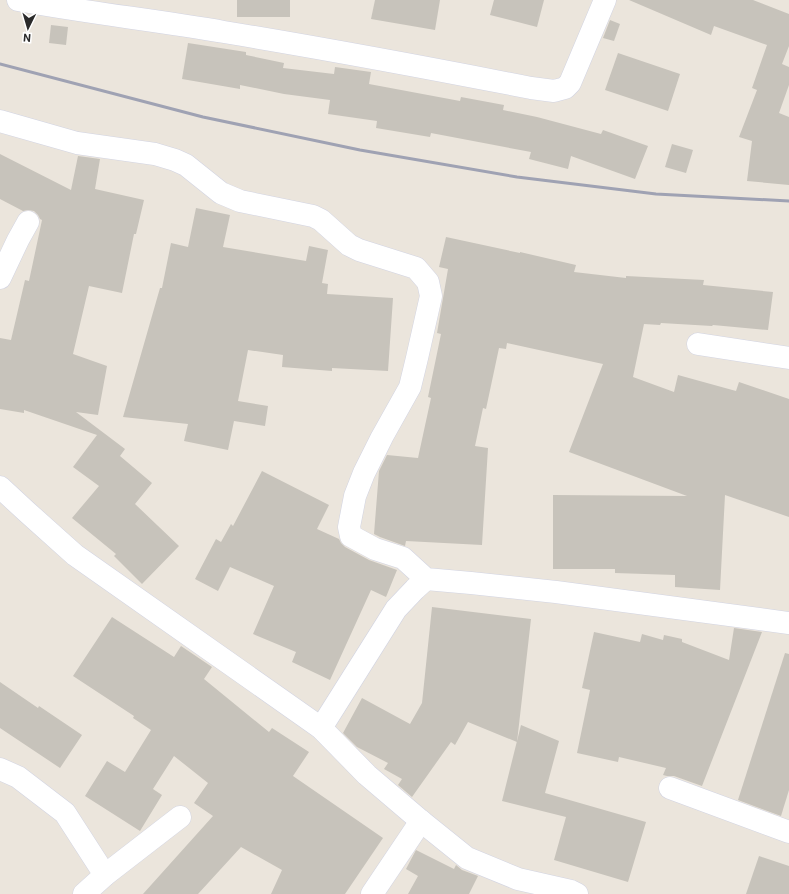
<svg xmlns="http://www.w3.org/2000/svg" width="789" height="894" viewBox="0 0 789 894" font-family="Roboto,sans-serif">
  <style>
    .building { fill: #c7c3bb }
    .lines { fill: none; stroke-linecap: round; stroke-linejoin: round }
    .minor-casing { stroke: #d2d4e2; stroke-width: 23 }
    .minor { stroke: #fff; stroke-width: 22 }
    .rail { stroke: #9fa2b3; stroke-width: 3 }
  </style>
  <rect width="100%" height="100%" fill="#ebe5dc"/>
  <g class="building">
    <rect x="237" y="0" width="53" height="17"/>
    <path d="M375,0H440L435,30L371,19Z"/>
    <path d="M494,0H544L537,27L490,15Z"/>
    <path d="M629,0H753L789,14V46L782,64L789,67V85L779,113L789,117V185L747,181L752,141L739,137L757,90L752,88L767,45L714,26L711,35Z"/>
    <path d="M610,20L620,24L614,41L603,38Z"/>
    <path d="M51,25L68,27L66,45L49,43Z"/>
    <path d="M188,43L246,52V55L284,63L283,68L334,74L335,67L371,72L369,84L460,101L461,97L504,105L503,110L537,117L601,134L603,130L648,146L635,179L571,156L568,169L529,159L531,152L431,133L430,137L376,128L377,121L328,114L330,100L284,94L240,85V89L182,79Z"/>
    <path d="M618,53L680,74L668,111L605,90Z"/>
    <path d="M672,144L693,150L686,173L665,167Z"/>
    <path d="M0,154L71,190L78,156L100,159L95,189L144,200L136,234H134L122,293L89,286L73,354L107,366L98,415L76,412L125,449L120,456L152,483L135,504L179,546L142,584L114,556L116,554L72,518L99,486L73,467L97,435L24,410V413L0,409V338L11,340L25,280L29,281L42,220L40,219L38,215L34,211L28,210L23,211L0,199Z"/>
    <path d="M196,208L230,215L223,247L306,261L309,246L328,250L322,283L328,284L327,294L393,298L388,371L332,368V371L282,367L283,355L248,350L238,401L268,406L265,426L234,421L228,450L184,441L188,424L123,417L160,288H162L171,243L188,247Z"/>
    <path d="M446,237L520,253V252L576,265L574,272L626,278V276L704,280L703,285L773,292L768,330L713,325L712,326L661,323L660,325L644,324L633,377L674,392L678,375L736,391L739,382L789,399V517L725,495L720,590L675,587V575L615,573V569H553V495L687,496L569,452L603,364L507,343L506,349L499,348L486,409L483,408L475,446L488,448L482,545L406,541L405,546L380,537L374,534L379,471L387,455L418,458L431,398L428,397L441,334L437,333L448,269L439,267Z"/>
    <path d="M262,471L329,505L317,529L339,539L341,543L345,547L369,560L397,570L386,597L371,590L330,680L292,662L296,652L253,634L274,586L230,567L218,591L195,579L216,539L221,542L231,524L233,526Z"/>
    <path d="M432,607L531,619L517,742L468,722L455,745L451,742L412,797L398,785L402,779L384,769L388,763L357,747L343,733L362,698L410,724L422,703Z"/>
    <path d="M112,617L174,657L181,646L212,667L204,679L269,732L272,728L309,752L293,776L383,838L345,894H271L282,870L241,847L198,894H143L213,816L194,803L208,783L174,756L153,789L162,795L140,831L85,796L107,761L125,772L151,730L133,718L134,716L73,676Z"/>
    <path d="M734,628L762,632L702,786L674,776H667L663,775L666,768L619,757L618,762L577,753L590,690L582,688L594,632L640,642L642,634L663,640L664,635L682,639V642L729,660Z"/>
    <path d="M785,653L789,654V790L781,816L738,800Z"/>
    <path d="M0,682L38,708L39,706L82,735L60,768L0,728Z"/>
    <path d="M521,725L559,741L545,793L646,822L628,882L554,860L566,817L502,801Z"/>
    <path d="M416,850L454,869L456,865L462,870L478,876L469,894H408L418,876L406,869Z"/>
    <path d="M759,856L789,866V894H746Z"/>
  </g>
  <g class="lines">
    <defs>
      <g id="minor">
        <path d="M18,0C87,13 156,20 224,32C327,49 429,68 531,88L554,91L565,88L570,83L605,0"/>
        <path d="M0,121L77,143L155,154L175,160L186,165L221,193L240,201L313,216L321,220L349,245L359,250L416,268L428,282L431,296L417,358L410,387L382,437L364,473L355,496L349,527L351,536L375,549L403,558L426,579L471,583L556,592L789,623"/>
        <path d="M0,278L18,240L28,222"/>
        <path d="M698,344L789,358"/>
        <path d="M0,487L27,512L75,555L321,728L367,775L421,821L467,858L518,879L571,891L577,894"/>
        <path d="M321,728L396,609L415,589L426,579"/>
        <path d="M0,769L18,777L65,813L105,875"/>
        <path d="M670,788L789,832"/>
        <path d="M84,894L105,875L180,817"/>
        <path d="M372,894L421,821"/>
      </g>
    </defs>
    <use href="#minor" class="minor-casing"/>
    <use href="#minor" class="minor"/>
    <path class="rail" d="M0,64L203,117L360,150L517,177L656,194L789,201"/>
  </g>
  <g transform="translate(28 28) rotate(185)" stroke="#ffffff" stroke-width="3" paint-order="stroke">
  <path d="M0-3L7 15L0 10L-7 15Z" fill="#2a2a2a"/>
  <text y="-6" font-size="11" font-weight="bold" text-anchor="middle" fill="#2a2a2a">N</text>
  </g>
</svg>
